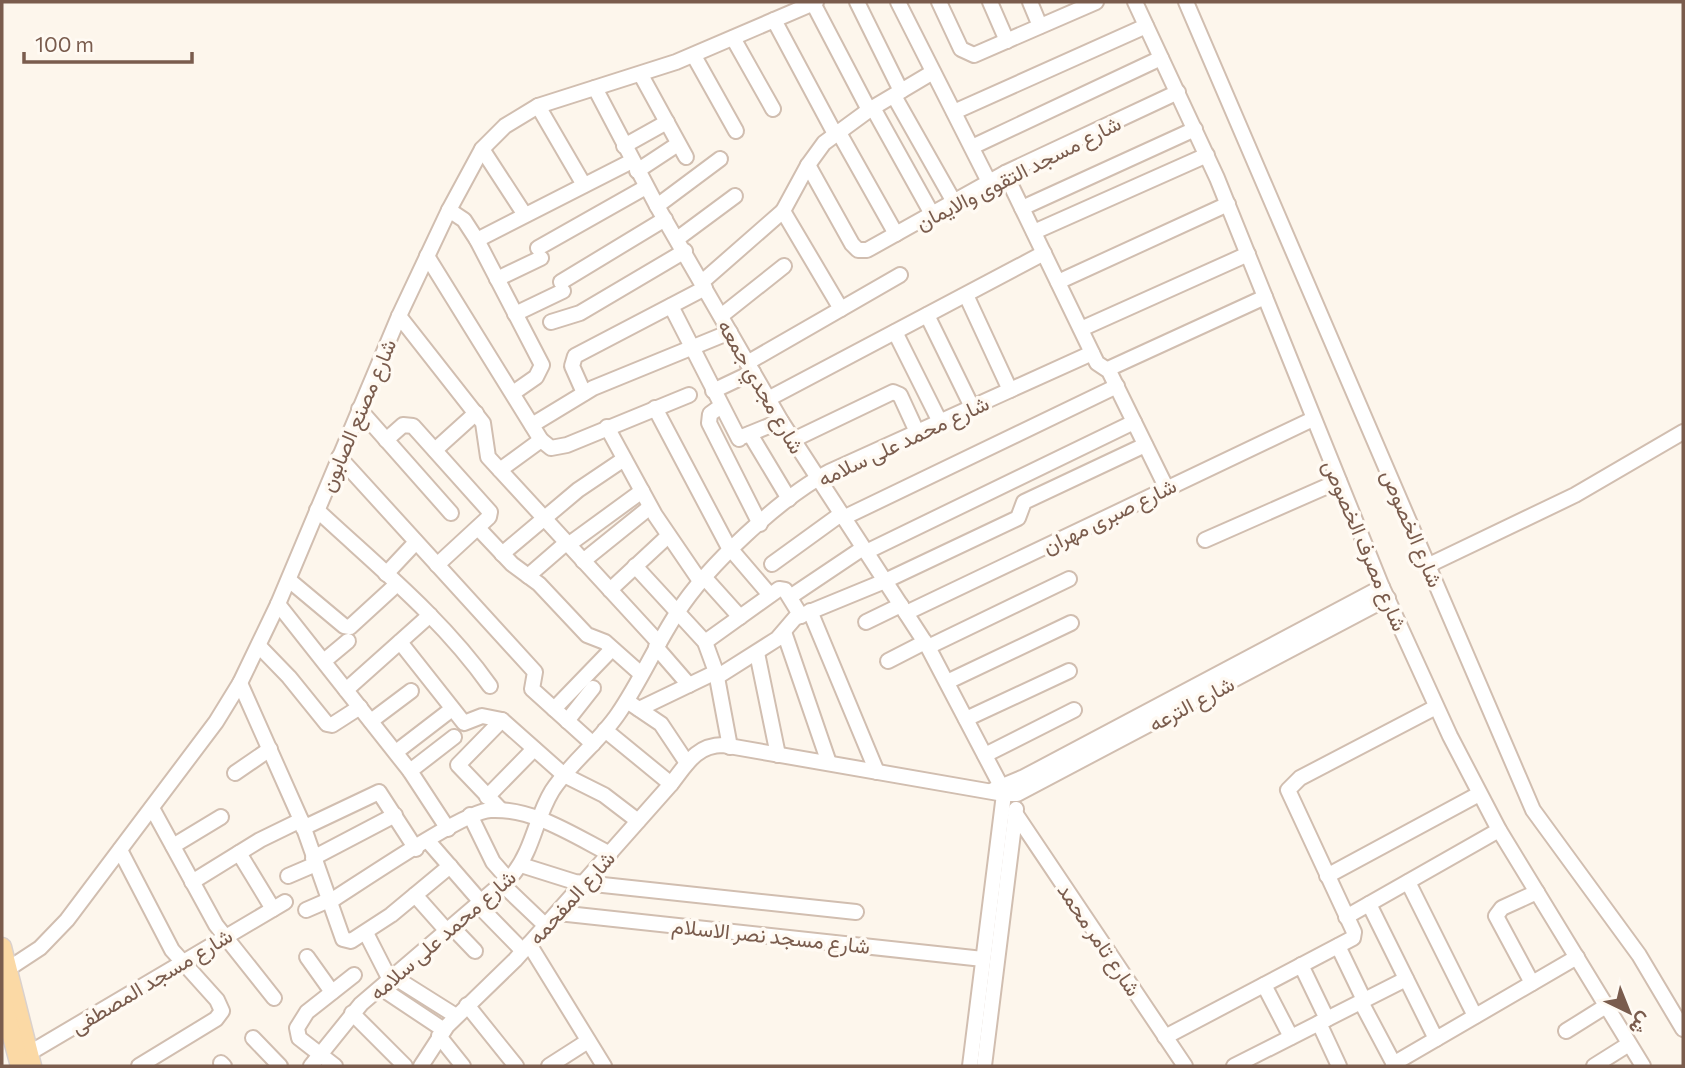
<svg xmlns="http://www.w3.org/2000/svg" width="1685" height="1068" viewBox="0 0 1685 1068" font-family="Commissioner,Vazirmatn,sans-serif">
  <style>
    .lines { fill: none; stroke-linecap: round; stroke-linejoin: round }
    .minor-casing { stroke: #d1beb0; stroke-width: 18 }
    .major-casing { stroke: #dad1cd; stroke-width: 21 }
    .minor { stroke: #fff; stroke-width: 14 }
    .major { stroke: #fbd9a5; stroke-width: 18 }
    .labels { text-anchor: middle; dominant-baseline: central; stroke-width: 7; stroke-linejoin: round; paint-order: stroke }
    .street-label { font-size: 21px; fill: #7a5c4d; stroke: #fffaf3 }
  </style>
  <rect width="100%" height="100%" fill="#fdf6ec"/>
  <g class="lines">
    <defs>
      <g id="minor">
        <path d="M857,2L901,91"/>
        <path d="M898,2L989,182"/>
        <path d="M939,2L961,49L974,55L1096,2"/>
        <path d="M990,2L1007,41"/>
        <path d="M1030,2L1040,26"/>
        <path d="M1135,2L1217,178L1382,587L1450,736L1499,830L1643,1066"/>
        <path d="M1186,2L1533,810L1639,955L1683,1029"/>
        <path d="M813,3L869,110"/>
        <path d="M774,20L835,134"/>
        <path d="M733,38L773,109"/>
        <path d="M694,56L736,131"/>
        <path d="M641,75L686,157"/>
        <path d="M595,88L657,206L781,421L928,647L1002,788"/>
        <path d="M894,96L954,202"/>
        <path d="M538,106L584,185"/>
        <path d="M873,108L932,214"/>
        <path d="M954,112L1146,26"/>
        <path d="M838,131L896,234"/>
        <path d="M624,146L667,122"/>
        <path d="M972,147L1161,58"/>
        <path d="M482,149L525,215"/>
        <path d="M808,165L852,244L858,250H867L1005,173L1178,92"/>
        <path d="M637,171L678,144"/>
        <path d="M1005,173L1097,363L1109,371L1166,487"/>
        <path d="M657,206L720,159"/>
        <path d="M1022,208L1195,129"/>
        <path d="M449,210L464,220L477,240L542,365L536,377L513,393"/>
        <path d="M783,211L841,309"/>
        <path d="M1034,232L1207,155"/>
        <path d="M677,239L735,196"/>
        <path d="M477,240L632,161"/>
        <path d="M538,248L646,187"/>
        <path d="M427,256L541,440L551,448L567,445L689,395"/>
        <path d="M497,279L541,258"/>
        <path d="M561,282L665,219"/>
        <path d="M702,282L783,211L808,165L824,143L869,110L933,72"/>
        <path d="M1058,282L1228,204"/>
        <path d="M966,295L1010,390"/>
        <path d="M671,306L739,439"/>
        <path d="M515,314L563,291"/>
        <path d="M927,315L972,407"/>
        <path d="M399,316L483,423L488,457L659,643"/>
        <path d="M721,316L784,266"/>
        <path d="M551,322L580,313L685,251"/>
        <path d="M1081,329L1248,254"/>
        <path d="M895,332L940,422"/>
        <path d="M747,363L900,275"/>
        <path d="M1108,369L1265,297"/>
        <path d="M713,391L753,372"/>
        <path d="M584,393L572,366L575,356L705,288"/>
        <path d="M768,399L1044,253"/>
        <path d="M721,406L710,414L709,423L760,524"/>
        <path d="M655,408L728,546L770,595"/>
        <path d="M359,409L451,513"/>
        <path d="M532,425L593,388L730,332"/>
        <path d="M607,427L655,515L700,581"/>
        <path d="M750,434L789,499"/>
        <path d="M744,436L781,421"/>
        <path d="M386,440L403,425L413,426L490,512L489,517L437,565"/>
        <path d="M793,440L893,392L900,395L917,432"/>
        <path d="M435,450L476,413"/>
        <path d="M339,457L535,672L532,689L593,744"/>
        <path d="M500,470L541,440"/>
        <path d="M317,510C377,566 442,618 490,686"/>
        <path d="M843,518L1117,386"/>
        <path d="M478,528L512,564L539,584L587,635L605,642L641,674"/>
        <path d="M1205,540L1339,481"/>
        <path d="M568,545L642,491"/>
        <path d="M866,552L1134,422"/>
        <path d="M502,554L578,490L624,459"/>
        <path d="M583,561L650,507"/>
        <path d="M772,564L841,514"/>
        <path d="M1429,565L1575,495L1683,432"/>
        <path d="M635,566L705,642L716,672L730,747"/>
        <path d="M386,574L416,542"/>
        <path d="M528,576L566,543"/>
        <path d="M704,577L740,617"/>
        <path d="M289,580L344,626L350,627L397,584"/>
        <path d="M610,590L668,536"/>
        <path d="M790,597L863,548"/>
        <path d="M278,604L410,771L448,829"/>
        <path d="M810,611L877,772"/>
        <path d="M906,613L1313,419"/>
        <path d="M866,622L901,605"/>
        <path d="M784,632L829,763"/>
        <path d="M400,642L464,723L482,716L502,720L564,775L604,795L638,821"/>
        <path d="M705,642L779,589L785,590L801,616"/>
        <path d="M259,646L289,677L327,724L332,725L360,707"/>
        <path d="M656,647L689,685"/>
        <path d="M928,647L1069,579"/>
        <path d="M757,653L778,755"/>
        <path d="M324,661L348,641"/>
        <path d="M888,661L925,642"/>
        <path d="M717,677L777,639L795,618L885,581L1018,518L1024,502L1145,445"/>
        <path d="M947,682L1071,623"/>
        <path d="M240,683L301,820L343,939L351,941L391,915L450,866"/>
        <path d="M346,690L430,615"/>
        <path d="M627,701L661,724L687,763"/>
        <path d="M554,709L612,649"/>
        <path d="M639,709L716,672"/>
        <path d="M966,719L1069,671"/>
        <path d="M371,721L411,691"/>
        <path d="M567,721L593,688"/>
        <path d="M605,730L671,784"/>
        <path d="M396,752L452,709"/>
        <path d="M985,755L1074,710"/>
        <path d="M410,771L454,737"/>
        <path d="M235,773L270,749"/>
        <path d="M993,790L1024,777L1382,587"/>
        <path d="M487,797L534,749"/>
        <path d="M152,808L216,925L274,998"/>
        <path d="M501,810L458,765L502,720"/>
        <path d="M1015,813L1185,1066"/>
        <path d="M470,815L493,862L508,879"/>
        <path d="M303,828L379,792L416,849"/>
        <path d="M428,841L481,902"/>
        <path d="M173,846L221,817"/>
        <path d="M120,850L172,950L217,1000L222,1011L216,1019L139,1066"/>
        <path d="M239,853L273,909"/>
        <path d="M313,858L395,815"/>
        <path d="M521,865L575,882L856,912"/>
        <path d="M288,876L316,864"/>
        <path d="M1327,876L1479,794"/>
        <path d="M192,882L260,840L301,820"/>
        <path d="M1408,882L1475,1016"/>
        <path d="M502,884L546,926"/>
        <path d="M415,895L447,931"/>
        <path d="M329,902C358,884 465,810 491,810C533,808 573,835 610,854"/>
        <path d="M1369,904L1436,1039"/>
        <path d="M478,905L523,951"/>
        <path d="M306,910L329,900"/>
        <path d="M558,913L983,959"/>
        <path d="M1346,917L1499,830"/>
        <path d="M452,927L475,951"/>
        <path d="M366,933L390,980"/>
        <path d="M529,944L604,1066"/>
        <path d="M1338,946L1364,1000"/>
        <path d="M307,957L332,992"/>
        <path d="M1301,965L1327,1019"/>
        <path d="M8,969L40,948L67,920L216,722L240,683L278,604L399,316L449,210L482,149L505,126L538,106L676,62L816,2"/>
        <path d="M394,977L456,1016"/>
        <path d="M1532,983L1496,916L1502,908L1537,892"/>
        <path d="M1264,985L1291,1037"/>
        <path d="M381,988L444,1030"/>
        <path d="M1361,1002L1395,1066"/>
        <path d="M467,1005L516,1066"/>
        <path d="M352,1013L405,1066"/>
        <path d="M1319,1023L1339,1066"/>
        <path d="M1566,1031L1606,1006"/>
        <path d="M439,1036L463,1066"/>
        <path d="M1165,1037L1353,938L1354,932L1288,790L1300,778L1436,707"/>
        <path d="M253,1038L280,1066"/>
        <path d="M21,1058L285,902"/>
        <path d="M221,1063L224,1066"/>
        <path d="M1393,1064L1577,957"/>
        <path d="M311,1066L361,1004L514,873C533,849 536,817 552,791C570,763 599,742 618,714C640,682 656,645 677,613C707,566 780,498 829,472L1092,353"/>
        <path d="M335,1066L299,1038L297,1028L307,1012L354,975"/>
        <path d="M421,1066L447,1026L515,960L671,784C686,765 696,745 723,745L1004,794H1017L1388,598"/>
        <path d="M549,1066L588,1041"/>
        <path d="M970,1066L1004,794"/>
        <path d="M984,1066L1016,809"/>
        <path d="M1234,1066L1406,979"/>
        <path d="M1594,1066L1629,1044"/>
      </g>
      <g id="major">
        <path d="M2,947L32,1066"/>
        <path d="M2,999L20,1066"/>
      </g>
    </defs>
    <use href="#minor" class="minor-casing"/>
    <use href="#major" class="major-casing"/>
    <use href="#minor" class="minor"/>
    <use href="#major" class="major"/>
  </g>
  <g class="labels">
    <g class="street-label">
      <text transform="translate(1018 172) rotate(-27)">شارع مسجد التقوى والايمان</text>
      <text transform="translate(762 386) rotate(60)">شارع مجدي جمعه</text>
      <text transform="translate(357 415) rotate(-67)">شارع مصنع الصابون</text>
      <text transform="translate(903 440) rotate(-25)">شارع محمد على سلامه</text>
      <text transform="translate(1109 515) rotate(-26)">شارع صبرى مهران</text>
      <text transform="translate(1413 528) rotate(67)">شارع الخصوص</text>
      <text transform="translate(1366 545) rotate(67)">شارع مصرف الخصوص</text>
      <text transform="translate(1191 703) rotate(-28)">شارع الترعه</text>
      <text transform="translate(571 897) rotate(-48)">شارع المفحمه</text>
      <text transform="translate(442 934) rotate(-41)">شارع محمد على سلامه</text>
      <text transform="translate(771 935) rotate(6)">شارع مسجد نصر الاسلام</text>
      <text transform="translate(1100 939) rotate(56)">شارع تامر محمد</text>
      <text transform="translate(151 980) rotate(-31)">شارع مسجد المصطفى</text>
    </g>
  </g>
  <rect width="1685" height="1068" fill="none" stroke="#7a5c4d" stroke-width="7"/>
  <g transform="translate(1629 1012) rotate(137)" stroke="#fffaf3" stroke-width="5" paint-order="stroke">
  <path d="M0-5L12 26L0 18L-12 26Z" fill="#7a5c4d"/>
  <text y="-10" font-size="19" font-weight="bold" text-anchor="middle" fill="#7a5c4d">ش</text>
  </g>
  <path d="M24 52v10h168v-10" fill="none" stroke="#7a5c4d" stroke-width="3.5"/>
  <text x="35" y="52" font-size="21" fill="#7a5c4d" stroke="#fffaf3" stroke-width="5" paint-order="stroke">100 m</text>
</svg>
